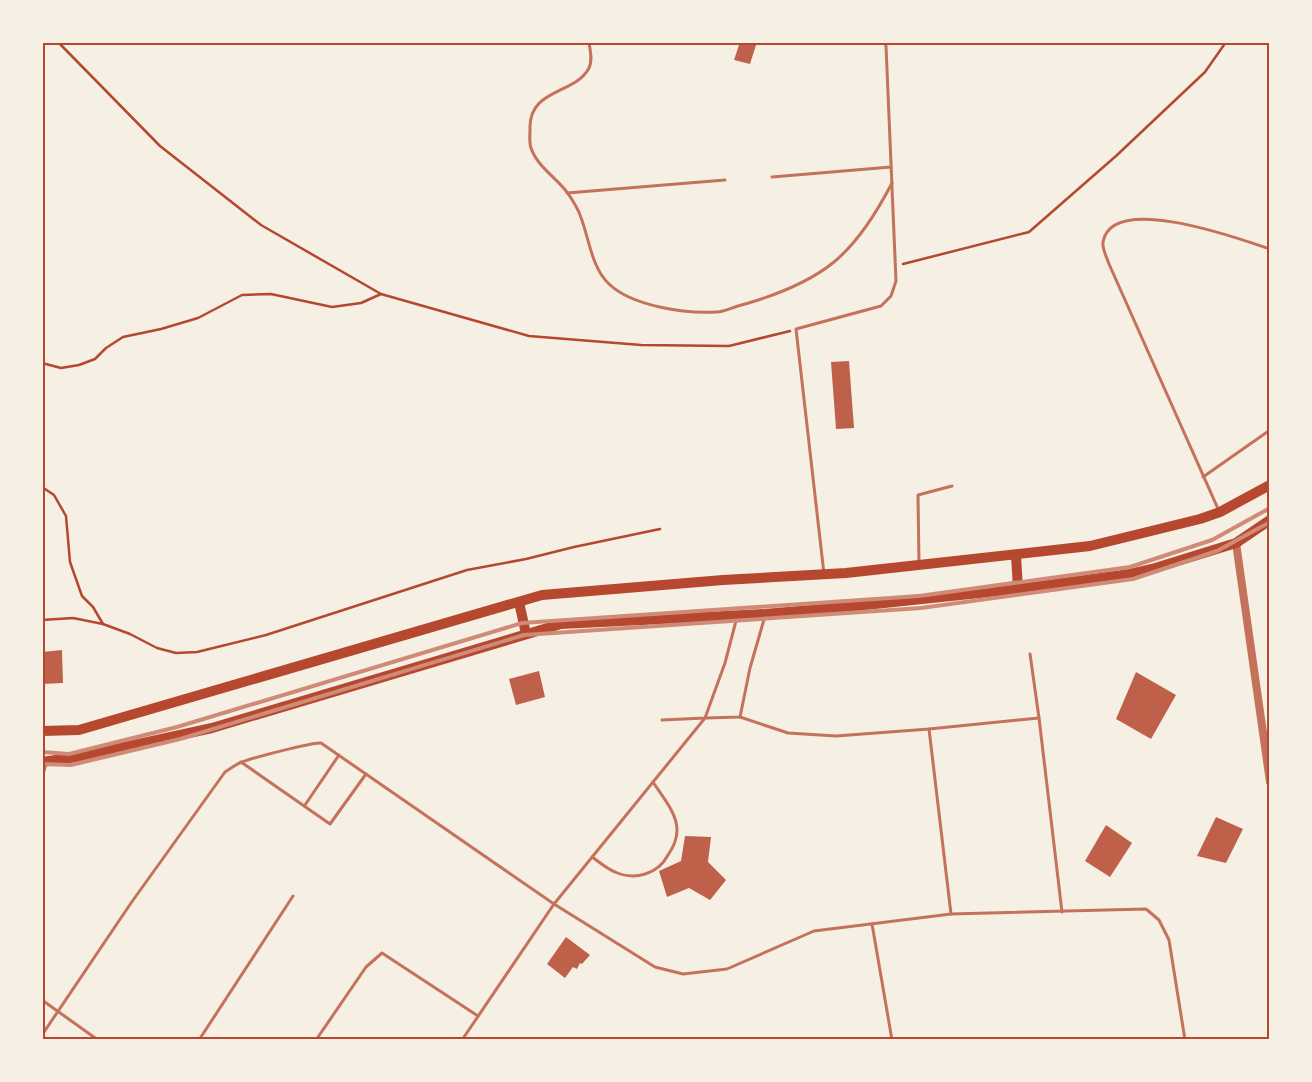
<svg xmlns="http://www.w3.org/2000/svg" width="1312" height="1082" viewBox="0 0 1312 1082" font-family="Commissioner,sans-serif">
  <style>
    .building { fill: #bf614a }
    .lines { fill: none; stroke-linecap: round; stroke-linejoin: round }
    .path { stroke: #b5482f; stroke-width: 2.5 }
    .service { stroke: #c5725c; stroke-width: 3 }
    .tertiary { stroke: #c5725c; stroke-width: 8 }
    .primary { stroke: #b5482f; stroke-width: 10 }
    .rail { stroke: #cf8b77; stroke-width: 4 }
    .neatline { fill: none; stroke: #b5482f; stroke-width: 2 }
  </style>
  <rect width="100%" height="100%" fill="#f6efe4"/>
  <g class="building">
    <path d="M740,42H749L756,45L750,64L734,60Z"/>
    <path d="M849,361L854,428L836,429L831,362Z"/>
    <path d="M62,650L63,683L42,684V652Z"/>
    <path d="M539,671L545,697L516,705L509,679Z"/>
    <path d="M1136,672L1176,695L1151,739L1116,719Z"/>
    <path d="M1216,817L1243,829L1226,863L1197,856Z"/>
    <path d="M1106,825L1132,843L1110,877L1085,861Z"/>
    <path d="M685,836L711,837L708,862L726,880L710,900L689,888L667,897L659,871L681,861Z"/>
    <path d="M566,937L590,955L582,964L580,963L577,969L573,967L565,978L547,964Z"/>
  </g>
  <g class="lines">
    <g class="path">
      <path d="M58,42L160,146L261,225L381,294L529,336L641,345L729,346L790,331"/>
      <path d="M903,264L1029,232L1116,156L1205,72L1226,42"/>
      <path d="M42,363L61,368L79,365L95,359L106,348L123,337L161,329L198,318L242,295L271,294L332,307L361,303L381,294"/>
      <path d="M42,487L54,495L66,516L70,562L82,596L93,607L103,624"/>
      <path d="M42,620L73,618L103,624L130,634L157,648L176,653L197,652L266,635L467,570L526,559L574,547L660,529"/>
    </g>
    <g class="service">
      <path d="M589,42C590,51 593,60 589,68C575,95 528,88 530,130C530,135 529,143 531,148C538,169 561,180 571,198C574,203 578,209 580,215C589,237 591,267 609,284C632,306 685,314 717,312C724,312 731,308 738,306C771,297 807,284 834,262C857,243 878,210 892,183"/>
      <path d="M772,177L891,167"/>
      <path d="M567,193L725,180"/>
      <path d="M1203,477L1270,430"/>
      <path d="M1219,511L1109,264C1107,258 1102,249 1103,242C1112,192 1240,239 1270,249"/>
      <path d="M919,564L918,495L952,486"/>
      <path d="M824,574L796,329L881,306L891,296L896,281L886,46L884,42"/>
      <path d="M740,717L788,733L836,736L929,729L1039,718L1030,654"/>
      <path d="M1039,718L1062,912"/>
      <path d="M662,720L705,718L725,663L737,617"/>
      <path d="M929,729L951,914"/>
      <path d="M241,762L330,824L366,774"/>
      <path d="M42,779L46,763"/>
      <path d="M305,805L339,755"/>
      <path d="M592,857C599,862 607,869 615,872C635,881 658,874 668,855C673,848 677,839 677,830C677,813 662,796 653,782"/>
      <path d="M872,924L892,1040"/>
      <path d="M42,1000L98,1040"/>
      <path d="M42,1035L131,903L225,772C230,769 236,764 242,762C252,758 313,742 321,743L554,904L705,718L740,717L750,668L765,616"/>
      <path d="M199,1040L293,896"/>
      <path d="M316,1040L366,967L382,953L478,1016"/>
      <path d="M462,1040L554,904L655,967L683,974L727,969L814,931L951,914L1146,909L1159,920L1169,940L1185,1040"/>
    </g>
    <path class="tertiary" d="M1236,543L1270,782"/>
    <g class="primary">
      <path d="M1016,555L1018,589"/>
      <path d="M519,602L526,634"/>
      <path d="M42,731L79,730L542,595L723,580L846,573L1090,546L1200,519L1220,512L1270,485"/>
      <path d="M42,762L84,756L212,728L561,624L765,614L846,607L1018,589L1130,574L1152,569L1236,543L1270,520"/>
    </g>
    <g class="rail">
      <path d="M42,752L69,754L177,727L522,623L919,596L1130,567L1212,540L1270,508"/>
      <path d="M42,764L71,765L180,739L524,635L921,608L1133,579L1217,551L1270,522"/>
    </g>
  </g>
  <rect width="1312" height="1082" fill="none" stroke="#f6efe4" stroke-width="88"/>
  <rect x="44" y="44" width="1224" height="994" class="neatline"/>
</svg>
